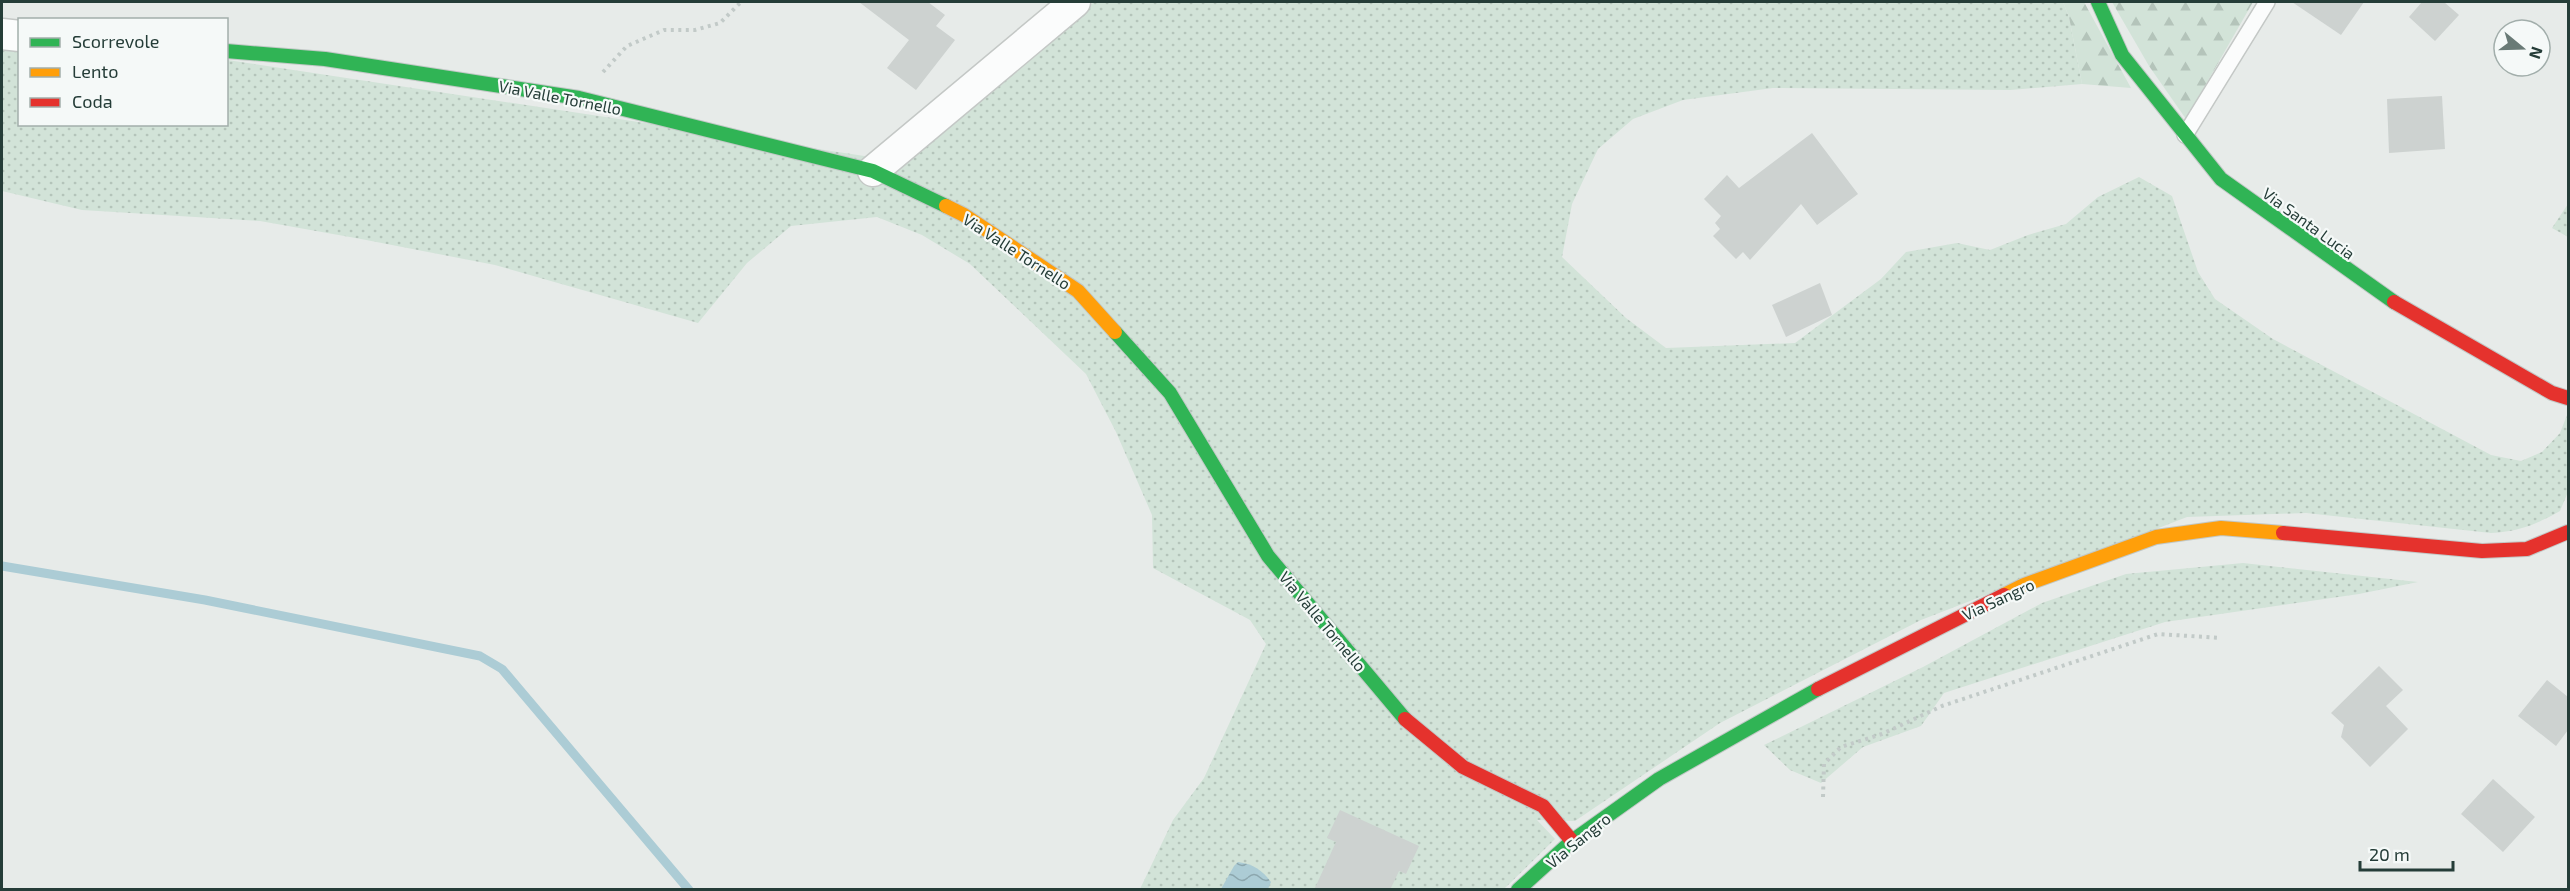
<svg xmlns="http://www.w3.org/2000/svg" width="2570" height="891" viewBox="0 0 2570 891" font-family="'Exo 2',sans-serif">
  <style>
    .grass { fill: url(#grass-dots) }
    .forest { fill: url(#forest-firs) }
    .water { fill: url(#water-waves) }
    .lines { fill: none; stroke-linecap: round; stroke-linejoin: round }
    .stream { stroke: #acccd5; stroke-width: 9 }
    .building { fill: #cdd2d0 }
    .lane-casing { stroke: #c4c8c6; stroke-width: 18 }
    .street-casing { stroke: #c4c8c6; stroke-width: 33 }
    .fast-casing { stroke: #c2c8c6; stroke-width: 16 }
    .slow-casing { stroke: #c2c8c6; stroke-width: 16 }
    .jam-casing { stroke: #c2c8c6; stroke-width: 16 }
    .path { stroke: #c2cac8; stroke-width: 4; stroke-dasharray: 3 4.5; stroke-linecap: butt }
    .lane { stroke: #fbfcfc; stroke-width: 15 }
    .street { stroke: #fbfcfc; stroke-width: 30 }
    .fast { stroke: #30b455; stroke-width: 14 }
    .slow { stroke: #ff9f0a; stroke-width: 14 }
    .jam { stroke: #e5322d; stroke-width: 14 }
    .labels { text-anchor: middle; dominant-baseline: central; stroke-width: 4.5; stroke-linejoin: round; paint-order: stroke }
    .street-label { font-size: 16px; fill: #253d38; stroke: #f5f9f8 }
  </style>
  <defs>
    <pattern id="grass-dots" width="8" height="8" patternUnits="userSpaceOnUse" patternTransform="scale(1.5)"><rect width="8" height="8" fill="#d2e3d8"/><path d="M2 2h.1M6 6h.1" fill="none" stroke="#b4c4ba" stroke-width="1.8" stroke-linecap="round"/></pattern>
    <pattern id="forest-firs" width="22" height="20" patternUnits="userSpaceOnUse" patternTransform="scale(1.5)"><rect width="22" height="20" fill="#d2e3d8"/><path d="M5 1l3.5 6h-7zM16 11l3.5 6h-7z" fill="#b4c4ba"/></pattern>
    <pattern id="water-waves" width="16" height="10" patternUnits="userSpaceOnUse" patternTransform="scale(1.5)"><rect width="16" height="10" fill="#acccd5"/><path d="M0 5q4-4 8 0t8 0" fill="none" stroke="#8ca7ae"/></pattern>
  </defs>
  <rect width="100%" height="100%" fill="#e7ebe9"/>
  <g class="grass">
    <path d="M1094,2H2063L2069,17L2082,84L2010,90L1773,88L1683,100L1633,119L1598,149L1572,204L1562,257L1626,318L1666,348L1795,343L1881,279L1906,252L1957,243L1990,250L2028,235L2066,224L2098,197L2139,177L2172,196L2198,272L2215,299L2273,339L2491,455L2521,461L2542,452L2560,433L2567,415L2568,419V492L2560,511C2535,525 2520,531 2491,533L2306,513L2187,517L1921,620L1720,723L1575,821L1537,820L1555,839L1504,889H1140L1173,820L1204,778L1266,644L1250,620L1153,568L1152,515L1116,432L1086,374L970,264L922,235L877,217L791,226L747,263L698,323L495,265L361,239L260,221L82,210L2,191V43L19,45L20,124H226L227,60L904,162Z"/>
    <path d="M2568,204V237L2552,228Z"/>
    <path d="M2243,563L2418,582L2359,594L2165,622L1944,693L1921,726L1863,747L1821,783L1790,770L1764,745L1923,667L2042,603L2126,574Z"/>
  </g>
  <g class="forest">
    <path d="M2063,2H2084L2131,88L2082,84L2069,17Z"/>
    <path d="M2112,2H2253L2186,119L2149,66Z"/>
  </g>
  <path class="water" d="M1238,862C1253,864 1262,870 1271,882L1268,889H1221L1234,866Z"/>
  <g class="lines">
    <path class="stream" d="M2,566L205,600L480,656L502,669L689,890"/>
  </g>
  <g class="building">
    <path d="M859,2H928L945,15L936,26L955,40L916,90L887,68L909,40Z"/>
    <path d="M2292,2H2364L2341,35Z"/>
    <path d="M2422,2H2444L2459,15L2435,41L2409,17Z"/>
    <path d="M2442,96L2445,149L2389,153L2387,99Z"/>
    <path d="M1812,133L1858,194L1817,225L1801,204L1750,260L1743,252L1736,259L1713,236L1720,229L1715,223L1721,216L1704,199L1727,175L1739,188Z"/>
    <path d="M1820,283L1832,315L1786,337L1772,305Z"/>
    <path d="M2379,666L2403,690L2386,706L2408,729L2370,767L2341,737L2344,725L2331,713Z"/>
    <path d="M2547,680L2568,697V730L2556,746L2518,716Z"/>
    <path d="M2493,779L2535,817L2503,852L2461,814Z"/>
    <path d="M1340,810L1419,846L1406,874L1399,871L1390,890H1314L1336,842L1327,838Z"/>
  </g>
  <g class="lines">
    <defs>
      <path id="lane" d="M2185,135L2267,2"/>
      <g id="street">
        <path d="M2,34L20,36"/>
        <path d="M873,171L1075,2"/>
      </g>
      <g id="fast">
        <path d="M2098,2L2122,55L2221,179L2394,302"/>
        <path d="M226,51L325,59L579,98L873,171L946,206"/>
        <path d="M1115,332L1170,393L1268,556L1405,719"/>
        <path d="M1518,890L1572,841L1659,779L1818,689"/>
      </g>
      <g id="slow">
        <path d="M946,206L964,215L1078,291L1115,332"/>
        <path d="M2004,595L2024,585L2156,537L2221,528L2283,533"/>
      </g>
      <g id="jam">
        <path d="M2394,302L2552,393L2568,398"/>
        <path d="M2283,533L2482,551L2527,549L2568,532"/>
        <path d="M1818,689L2004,595"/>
        <path d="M1405,719L1463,767L1543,806L1572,841"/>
      </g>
    </defs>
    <use href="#lane" class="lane-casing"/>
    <use href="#street" class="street-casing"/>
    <use href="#fast" class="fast-casing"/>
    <use href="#slow" class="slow-casing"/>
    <use href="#jam" class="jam-casing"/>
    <g class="path">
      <path d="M603,72L627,46L664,30H695L720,23L741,2"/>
      <path d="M1823,797L1824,764L1841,747L1882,734L1942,706L2158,634L2221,638"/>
    </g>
    <use href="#lane" class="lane"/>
    <use href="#street" class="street"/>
    <use href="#fast" class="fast"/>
    <use href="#slow" class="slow"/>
    <use href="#jam" class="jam"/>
  </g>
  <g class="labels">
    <g class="street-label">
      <text transform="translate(560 97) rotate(11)">Via Valle Tornello</text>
      <text transform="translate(2309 223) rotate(36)">Via Santa Lucia</text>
      <text transform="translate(1017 251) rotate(33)">Via Valle Tornello</text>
      <text transform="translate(1998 599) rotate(-25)">Via Sangro</text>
      <text transform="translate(1323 621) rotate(50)">Via Valle Tornello</text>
      <text transform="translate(1578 840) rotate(-39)">Via Sangro</text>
    </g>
  </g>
  <rect width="2570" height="891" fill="none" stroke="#253d38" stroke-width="6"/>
  <rect x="18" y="18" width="210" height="108" fill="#f5f9f8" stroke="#a2aeab" stroke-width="1.5"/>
  <rect x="30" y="38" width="30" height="9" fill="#30b455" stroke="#a2aeab" stroke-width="1.5"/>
  <text x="72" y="48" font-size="18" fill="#253d38">Scorrevole</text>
  <rect x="30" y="68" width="30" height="9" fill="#ff9f0a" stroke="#a2aeab" stroke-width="1.5"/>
  <text x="72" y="78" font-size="18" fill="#253d38">Lento</text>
  <rect x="30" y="98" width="30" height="9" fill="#e5322d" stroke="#a2aeab" stroke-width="1.5"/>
  <text x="72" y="108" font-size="18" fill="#253d38">Coda</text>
  <g transform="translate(2522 48) rotate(109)"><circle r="28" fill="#f5f9f8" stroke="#a2aeab" stroke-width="1.5"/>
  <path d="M0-4.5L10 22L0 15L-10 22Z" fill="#697a76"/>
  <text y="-9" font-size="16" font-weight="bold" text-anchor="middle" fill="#253d38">N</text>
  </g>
  <path d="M2360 861v9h93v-9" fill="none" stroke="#253d38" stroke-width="3"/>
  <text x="2369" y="861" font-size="18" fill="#253d38" stroke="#f5f9f8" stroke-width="4.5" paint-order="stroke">20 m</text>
</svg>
